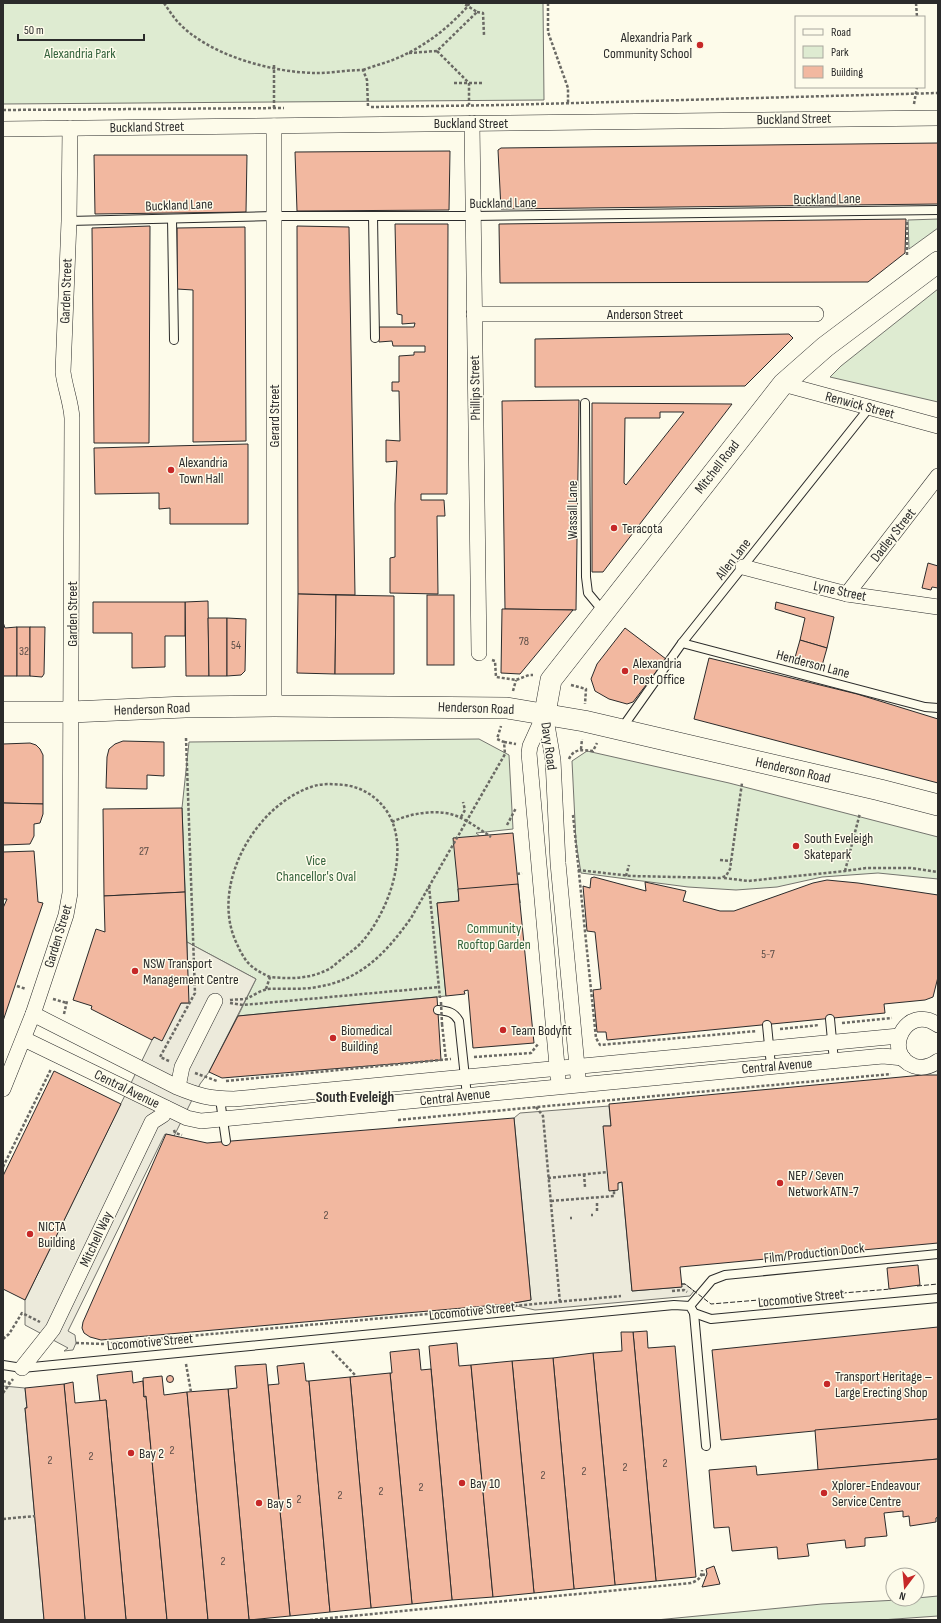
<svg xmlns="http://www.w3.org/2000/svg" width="941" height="1623" viewBox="0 0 941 1623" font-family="'Sofia Sans Condensed',sans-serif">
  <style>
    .green { fill: #deebd1; stroke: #74746e }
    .parking { fill: #eceadb; stroke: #74746e }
    .building { fill: #f2b8a0; stroke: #2b2b2b; fill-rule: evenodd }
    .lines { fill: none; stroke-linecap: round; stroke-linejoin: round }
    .lane-casing { stroke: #2b2b2b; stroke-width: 10 }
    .street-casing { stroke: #2b2b2b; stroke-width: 16 }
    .secondary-casing { stroke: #2b2b2b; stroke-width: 22 }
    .path { stroke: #6a6964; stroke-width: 2.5; stroke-dasharray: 3 2; stroke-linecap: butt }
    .lane { stroke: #fdfbea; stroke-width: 8 }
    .street { stroke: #fdfbea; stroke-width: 15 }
    .secondary { stroke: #fdfbea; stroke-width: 21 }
    .path-bridge { stroke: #6a6964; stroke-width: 2.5; stroke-dasharray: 3 2; stroke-linecap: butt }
    .fence { stroke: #2b2b2b; stroke-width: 1; stroke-dasharray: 5 2; stroke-linecap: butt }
    .poi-dot { fill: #c62828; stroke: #fdfbea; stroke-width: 1.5 }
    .labels { text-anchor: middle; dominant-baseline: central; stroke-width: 3; stroke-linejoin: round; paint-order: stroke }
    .number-label { font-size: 12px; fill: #5d4e48 }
    .poi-label { font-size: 14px; fill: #2b2b2b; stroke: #fdfbea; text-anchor: start }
    .park-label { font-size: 14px; fill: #34623c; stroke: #fdfbea }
    .street-label { font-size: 14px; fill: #2b2b2b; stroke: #fdfbea }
    .neighbourhood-label { font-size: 15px; font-weight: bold; fill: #2b2b2b; stroke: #fdfbea }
  </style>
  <rect width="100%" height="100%" fill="#fdfbea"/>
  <g class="green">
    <path d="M3,3H543L544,100L3,104Z"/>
    <path d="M938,219V228L909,249L908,220Z"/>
    <path d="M938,289V402L830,377L841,366Z"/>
    <path d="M479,739L509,755L513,829L476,833L481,837L459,901L437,903L446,996L238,1016L256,979L187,942L182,808L189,742Z"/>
    <path d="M587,751L729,783L938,837V879L878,873L822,877L777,887L736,890L688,887L581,873L576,842L572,761Z"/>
    <path d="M938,1596V1616L881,1620H656L822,1604L917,1599V1598Z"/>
  </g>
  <g class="parking">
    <path d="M187,942L256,979L209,1072L200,1084L174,1136L165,1134L68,1331L75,1335L76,1343L73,1350L64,1351L68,1348L25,1325V1300L152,1040L154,1037L162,1040L181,1003H188Z"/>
    <path d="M609,1106L611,1126H604L618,1183L622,1182L632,1291L681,1287V1284H685L694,1291L690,1296L535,1310L508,1304L531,1300L514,1118L520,1113Z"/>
    <path d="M3,1386L25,1388L27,1408H25L44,1620H3Z"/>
  </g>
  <g class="building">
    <path d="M938,143V204L501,209L498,150L501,148Z"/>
    <path d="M450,151L449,210L297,211L295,152Z"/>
    <path d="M94,155H247L246,212L95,214Z"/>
    <path d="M906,219L905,253L868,282L500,283L499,224Z"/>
    <path d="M395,224H448L447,494H421V500H444L445,516H437L438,594L390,593V558L395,557V504L397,461L386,462V440L400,441L399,391H392V382H399V356L414,355V352H425V346H393L392,341L379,342V327H414L415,323L402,324V315L397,314Z"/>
    <path d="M150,226L149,443H94L92,228Z"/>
    <path d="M297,226L349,227L355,595L298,594Z"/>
    <path d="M245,227L246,441L193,442V290L177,289V228Z"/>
    <path d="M789,334L793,338L745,386L535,387V339Z"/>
    <path d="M579,400L576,610L505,609L502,401Z"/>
    <path d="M592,403L732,404L603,572H592ZM660,412H684L626,485L624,483L625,418H660Z"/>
    <path d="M248,444V524H170V508L159,509V493L95,494L94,448Z"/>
    <path d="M928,563L938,566V588L932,587L931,590L922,588Z"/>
    <path d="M298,594L336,595L335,674L297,673Z"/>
    <path d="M336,595L394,596V674H335Z"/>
    <rect x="427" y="595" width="27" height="70"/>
    <path d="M208,601L209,676H186L185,602Z"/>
    <path d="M93,602H185V636H165V667L132,668V633H93Z"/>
    <path d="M776,602L834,617L827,648L800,640L805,618L775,609Z"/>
    <path d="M502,609H505L573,610L520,674L501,673Z"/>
    <path d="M208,618H227V676H209Z"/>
    <path d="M227,618L246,619L245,671L241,675L227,676Z"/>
    <path d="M3,622L5,628L17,627V676H3Z"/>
    <rect x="17" y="627" width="13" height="49"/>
    <path d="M30,627H45L44,674L42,677L30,676Z"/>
    <path d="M625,628L666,659L633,702L627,704L609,699L595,691L591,679L597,664Z"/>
    <path d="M800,640L827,648L821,669L794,661Z"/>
    <path d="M709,658L857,694L938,719V783L694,719Z"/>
    <path d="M123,741L164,742V776L147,775V789L106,788L107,757L109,749L115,744Z"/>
    <path d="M30,743L36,745L40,749L43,755V804L3,803V744Z"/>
    <path d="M3,803L43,804V814L40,823L34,824V836L30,844L3,845Z"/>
    <path d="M182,808L185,892L104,896L103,809Z"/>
    <path d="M513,833L520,903L460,908L453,838Z"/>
    <path d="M34,851L38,902L43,903L3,1021V908L7,899H3V852Z"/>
    <path d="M594,877L646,891L645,882L686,891L683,901L720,911H734L813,883L827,880L858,883L938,895V977L933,997L925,1000L884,1004L885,1013L607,1040L606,1032H597L593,990L601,989L595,932L587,931L583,886L590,888L591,878Z"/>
    <path d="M518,884L534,1043L473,1048L468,990L464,991L465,994L446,996L437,903L459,901L458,889Z"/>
    <path d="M185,892L189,1003H181L162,1041L154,1037L152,1040L91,1009L92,1006L73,1000L96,929L105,932L104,896Z"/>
    <path d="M437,997L441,1060L222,1078L209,1072L238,1016Z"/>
    <path d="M54,1071L121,1104L25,1300L3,1289V1176Z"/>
    <path d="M923,1075H938V1243L680,1267L682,1287L632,1291L622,1182L618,1183V1190L609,1191L603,1126H611L609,1104Z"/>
    <path d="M514,1118L531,1300L508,1304L101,1340L90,1337L84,1333L82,1328L83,1322L166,1134L207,1143Z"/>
    <path d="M918,1265L920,1285L889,1289L887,1268Z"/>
    <path d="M938,1327V1419L721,1440L712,1350Z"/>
    <path d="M647,1331L648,1348L675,1346L696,1577L656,1581L633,1332Z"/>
    <path d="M621,1332H633L656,1581L615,1585L593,1353L622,1351Z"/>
    <path d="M457,1343L459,1366L471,1365L493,1597L452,1600L429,1346Z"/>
    <path d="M419,1349L421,1370L431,1369L452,1600L412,1604L390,1373H392L390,1352Z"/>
    <path d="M593,1353L615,1585L574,1589L553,1358Z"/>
    <path d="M553,1358L574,1589L534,1593L512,1361Z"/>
    <path d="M512,1361L534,1593L493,1597L471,1365Z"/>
    <path d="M304,1363L306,1381H309L330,1612L290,1616L268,1385L279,1384L277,1366Z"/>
    <path d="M266,1364L290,1616L249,1620L228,1389L237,1388L235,1366Z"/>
    <path d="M132,1371L133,1383L143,1381L144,1397L146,1396L167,1620H126L106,1400L100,1401L97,1375Z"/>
    <path d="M390,1373L412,1604L371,1608L350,1377Z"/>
    <circle cx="170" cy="1379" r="3.5"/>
    <path d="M162,1376L164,1395L187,1392L208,1620H167L146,1396L144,1397L143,1378Z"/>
    <path d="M350,1377L371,1608L330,1612L309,1381Z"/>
    <path d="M73,1382L75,1403L106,1400L126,1620H85L64,1384Z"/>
    <path d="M64,1384L76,1512L85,1620H44L25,1408H27L25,1388Z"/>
    <path d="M228,1389L249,1620H208L187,1392Z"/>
    <path d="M938,1419V1459L818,1470L815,1430Z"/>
    <path d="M938,1459V1517L936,1518V1522L910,1526L909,1516L903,1517V1511L884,1513L887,1536L865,1538V1546L846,1548L845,1540L807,1544L809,1556L778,1559L777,1547L732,1551L729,1527L714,1528L709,1470L756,1466L757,1475Z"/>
    <path d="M714,1566L720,1584L702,1587L707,1574L706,1569Z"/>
  </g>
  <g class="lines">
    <defs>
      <g id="lane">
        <path d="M373,216L375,338"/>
        <path d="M172,219L174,340"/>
        <path d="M69,221L273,216H473L938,210"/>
        <path d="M585,403L586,577L588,593L603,611"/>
        <path d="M682,643L925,707L938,708"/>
        <path d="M622,728L682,643L869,408"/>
        <path d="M438,1010C448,1011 454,1012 459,1021L467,1096"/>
        <path d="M830,1019L834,1061"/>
        <path d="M767,1025L771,1066"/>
        <path d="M220,1099L226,1141"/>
        <path d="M690,1306L712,1280L725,1275L938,1254"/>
        <path d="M694,1313L706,1446"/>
        <path d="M3,1365L22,1368L674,1305L690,1306L694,1313L711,1319L938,1298"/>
      </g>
      <g id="street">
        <path d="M472,123L479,653"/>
        <path d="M3,129L938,118"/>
        <path d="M474,314H816"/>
        <path d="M783,384L938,426"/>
        <path d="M743,567L847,594L938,607"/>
        <path d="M847,594L938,476"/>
        <path d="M274,706V126"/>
        <path d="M545,713L530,746L529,753L558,1077"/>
        <path d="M545,713L553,760L558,863L578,1077"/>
        <path d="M33,1014L177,1087C199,1096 210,1099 234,1099L899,1036"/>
        <path d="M938,1025C906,1002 881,1054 914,1066C923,1069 931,1066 938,1061"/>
        <path d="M24,1039L187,1118L201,1121L883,1056L903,1058"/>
        <path d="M179,1082L182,1067L215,1001"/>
        <path d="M3,1089L33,1014L66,915L70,893L72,418C71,402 65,388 63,372L69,221L70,128"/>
        <path d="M22,1368L53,1329L152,1122L163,1115L166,1108"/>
      </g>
      <g id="secondary">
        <path d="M3,712H71L185,707L274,706L507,708L584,721L880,790L938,805"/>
        <path d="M545,713L551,680L783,384L825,347L938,262"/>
      </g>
    </defs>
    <use href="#lane" class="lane-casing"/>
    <use href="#street" class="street-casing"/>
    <use href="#secondary" class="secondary-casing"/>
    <g class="path">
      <path d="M164,3C168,9 172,15 177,21C207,55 273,73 317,73C332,73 348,70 363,70L367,80L368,107"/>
      <path d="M548,3V32L568,88V104"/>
      <path d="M916,3L917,17"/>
      <path d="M477,12L483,13L484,35"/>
      <path d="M437,51L469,83V105"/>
      <path d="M409,53L437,51L477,12L463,3"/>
      <path d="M363,70C376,65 390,62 402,56C428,44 449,27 468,6L469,3"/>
      <path d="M454,83H482"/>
      <path d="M914,104L917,87"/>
      <path d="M371,107L503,105L938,93"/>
      <path d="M274,108V65"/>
      <path d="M3,110L284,108"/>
      <path d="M907,222V257"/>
      <path d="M492,660L495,661L496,677L516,680L529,675H533"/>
      <path d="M571,685L586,689L585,704"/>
      <path d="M513,691L516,680"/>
      <path d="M504,742L516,744"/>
      <path d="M581,749L582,739"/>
      <path d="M569,759C574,748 582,750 593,751L597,743"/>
      <path d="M573,815L596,1038L600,1045L757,1031"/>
      <path d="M461,817L465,810L463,802"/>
      <path d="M392,822C410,813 440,808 459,817C470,822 481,830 491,837"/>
      <path d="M507,825L516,808"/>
      <path d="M720,860L731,861"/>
      <path d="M578,870L631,876L720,878L726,876L730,869L742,783"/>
      <path d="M845,871L860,813"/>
      <path d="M517,874L522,873"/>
      <path d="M626,876L629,865"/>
      <path d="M724,878L748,881L845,871L866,868H911L938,872"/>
      <path d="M429,886L440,998"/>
      <path d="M17,986L26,989"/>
      <path d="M266,989L270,977C291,979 310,979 329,969C334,966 339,961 343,958C349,953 355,949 360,944C388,914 411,851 388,813C378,797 362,787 344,785C333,784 322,783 311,787C255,806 210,885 236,942C245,962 250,968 270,977"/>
      <path d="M53,999L67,1003"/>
      <path d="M230,1000C236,999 243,1000 248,998C254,995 261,990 268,989C284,988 301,990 317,987C361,980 386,953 411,918L505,754L504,742L497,739L501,726"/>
      <path d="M230,1003L243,1005L439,987"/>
      <path d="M64,1014L67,1001"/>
      <path d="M842,1023L892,1018"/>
      <path d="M442,1024L446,1060"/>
      <path d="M780,1029L819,1025"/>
      <path d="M474,1057L531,1053L538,1044"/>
      <path d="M169,1061L160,1057L195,993L186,738"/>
      <path d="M195,1073L217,1081"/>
      <path d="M226,1081L451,1059"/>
      <path d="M536,1107L543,1116L560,1303"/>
      <path d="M398,1120L891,1074"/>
      <path d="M174,1130L175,1133L182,1135"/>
      <path d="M3,1167L51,1069"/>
      <path d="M584,1174L585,1187"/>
      <path d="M548,1178L608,1172"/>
      <path d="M551,1201L614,1196V1191"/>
      <path d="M597,1203V1212"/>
      <path d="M591,1215H593"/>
      <path d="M570,1218H572"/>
      <path d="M672,1291L684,1290L687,1292"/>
      <path d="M3,1339L9,1334L22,1313L40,1322"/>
      <path d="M76,1343L104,1344L621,1296"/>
      <path d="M332,1351L356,1376"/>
      <path d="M186,1364L191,1392"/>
      <path d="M3,1381L10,1383"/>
      <path d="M3,1393L13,1379"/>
      <path d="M3,1519L35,1516"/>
      <path d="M702,1575L707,1574"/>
      <path d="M310,1620L691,1583C697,1581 702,1578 702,1570"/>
    </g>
    <use href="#lane" class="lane"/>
    <use href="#street" class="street"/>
    <use href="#secondary" class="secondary"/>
    <path class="path-bridge" d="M441,1002L442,1024"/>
    <g class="fence">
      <path d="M681,1284H685L711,1304L891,1289"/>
      <path d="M917,1286L938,1284"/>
    </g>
  </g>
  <g class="poi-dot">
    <circle cx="700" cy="45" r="4"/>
    <circle cx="171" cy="470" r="4"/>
    <circle cx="614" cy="528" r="4"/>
    <circle cx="625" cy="671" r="4"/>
    <circle cx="796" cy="846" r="4"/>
    <circle cx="135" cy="971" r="4"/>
    <circle cx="503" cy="1030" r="4"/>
    <circle cx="333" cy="1038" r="4"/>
    <circle cx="780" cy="1183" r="4"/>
    <circle cx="30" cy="1234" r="4"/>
    <circle cx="827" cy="1384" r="4"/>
    <circle cx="131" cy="1453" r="4"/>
    <circle cx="462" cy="1483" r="4"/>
    <circle cx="824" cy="1493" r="4"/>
    <circle cx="259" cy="1503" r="4"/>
  </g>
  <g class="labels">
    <g class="number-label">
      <text x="524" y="641">78</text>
      <text x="236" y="645">54</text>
      <text x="24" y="651">32</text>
      <text x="144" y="851">27</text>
      <text x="768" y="954">5-7</text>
      <text x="326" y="1215">2</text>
      <text x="172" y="1450">2</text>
      <text x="91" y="1456">2</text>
      <text x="50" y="1460">2</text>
      <text x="665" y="1463">2</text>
      <text x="625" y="1467">2</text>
      <text x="584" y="1471">2</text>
      <text x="543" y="1475">2</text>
      <text x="421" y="1487">2</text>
      <text x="381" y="1491">2</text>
      <text x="340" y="1495">2</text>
      <text x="299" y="1499">2</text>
      <text x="223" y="1561">2</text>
    </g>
    <g class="poi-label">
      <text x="692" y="37" text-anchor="end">Alexandria Park<tspan x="692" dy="16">Community School</tspan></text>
      <text x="179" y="462">Alexandria<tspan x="179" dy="16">Town Hall</tspan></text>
      <text x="622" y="528">Teracota</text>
      <text x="633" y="663">Alexandria<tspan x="633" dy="16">Post Office</tspan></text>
      <text x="804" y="838">South Eveleigh<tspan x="804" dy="16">Skatepark</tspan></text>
      <text x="143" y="963">NSW Transport<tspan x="143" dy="16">Management Centre</tspan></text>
      <text x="341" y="1030">Biomedical<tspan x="341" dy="16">Building</tspan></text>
      <text x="511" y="1030">Team Bodyfit</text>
      <text x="788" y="1175">NEP / Seven<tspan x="788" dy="16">Network ATN-7</tspan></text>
      <text x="38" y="1226">NICTA<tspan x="38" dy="16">Building</tspan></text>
      <text x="835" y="1376">Transport Heritage –<tspan x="835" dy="16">Large Erecting Shop</tspan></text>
      <text x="139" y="1453">Bay 2</text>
      <text x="470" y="1483">Bay 10</text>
      <text x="832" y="1485">Xplorer-Endeavour<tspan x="832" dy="16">Service Centre</tspan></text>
      <text x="267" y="1503">Bay 5</text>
    </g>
    <g class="park-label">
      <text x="80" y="53">Alexandria Park</text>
      <text x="316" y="860">Vice<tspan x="316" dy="16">Chancellor's Oval</tspan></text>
      <text x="494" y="928">Community<tspan x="494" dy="16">Rooftop Garden</tspan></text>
    </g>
    <g class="street-label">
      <text transform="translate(794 119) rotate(-1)">Buckland Street</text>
      <text x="471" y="123">Buckland Street</text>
      <text transform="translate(147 127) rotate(-1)">Buckland Street</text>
      <text transform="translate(827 199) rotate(-1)">Buckland Lane</text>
      <text transform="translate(503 203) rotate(-1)">Buckland Lane</text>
      <text transform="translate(179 205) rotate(-2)">Buckland Lane</text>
      <text transform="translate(66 291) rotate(-88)">Garden Street</text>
      <text x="645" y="314">Anderson Street</text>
      <text transform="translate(475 388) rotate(-91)">Phillips Street</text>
      <text transform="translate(860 405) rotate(15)">Renwick Street</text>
      <text transform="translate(274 416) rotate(-90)">Gerard Street</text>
      <text transform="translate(717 467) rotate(-52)">Mitchell Road</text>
      <text transform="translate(572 510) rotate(-90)">Wassall Lane</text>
      <text transform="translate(893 535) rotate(-52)">Dadley Street</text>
      <text transform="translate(733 559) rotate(-52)">Allen Lane</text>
      <text transform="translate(840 591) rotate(12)">Lyne Street</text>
      <text transform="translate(72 614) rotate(-90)">Garden Street</text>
      <text transform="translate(813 664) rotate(15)">Henderson Lane</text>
      <text transform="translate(476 708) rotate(2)">Henderson Road</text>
      <text transform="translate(152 709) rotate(-2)">Henderson Road</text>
      <text transform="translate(549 746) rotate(82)">Davy Road</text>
      <text transform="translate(793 770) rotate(13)">Henderson Road</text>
      <text transform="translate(58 936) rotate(-73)">Garden Street</text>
      <text transform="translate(777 1066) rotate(-5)">Central Avenue</text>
      <text transform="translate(127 1089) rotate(26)">Central Avenue</text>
      <text transform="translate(455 1097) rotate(-6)">Central Avenue</text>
      <text transform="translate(96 1239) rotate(-65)">Mitchell Way</text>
      <text transform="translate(814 1253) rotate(-6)">Film/Production Dock</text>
      <text transform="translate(801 1298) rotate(-6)">Locomotive Street</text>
      <text transform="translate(472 1311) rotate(-6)">Locomotive Street</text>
      <text transform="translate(150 1342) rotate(-5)">Locomotive Street</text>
    </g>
    <g class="neighbourhood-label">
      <text x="355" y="1097">South Eveleigh</text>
    </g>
  </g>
  <rect width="941" height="1623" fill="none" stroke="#2b2b2b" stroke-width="8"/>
  <rect x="795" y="16" width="130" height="72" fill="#fdfbea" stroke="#a9a89e"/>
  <rect x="803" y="29" width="20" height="6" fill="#fdfbea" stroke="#a9a89e"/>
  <text x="831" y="36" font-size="12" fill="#2b2b2b">Road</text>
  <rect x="803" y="46" width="20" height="12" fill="#deebd1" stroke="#a9a89e"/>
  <text x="831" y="56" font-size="12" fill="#2b2b2b">Park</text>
  <rect x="803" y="66" width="20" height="12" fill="#f2b8a0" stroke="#a9a89e"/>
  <text x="831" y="76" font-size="12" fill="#2b2b2b">Building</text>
  <g transform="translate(905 1587) rotate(196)"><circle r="19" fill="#fdfbea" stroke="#a9a89e"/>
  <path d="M0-3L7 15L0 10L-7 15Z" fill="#c62828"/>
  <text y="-6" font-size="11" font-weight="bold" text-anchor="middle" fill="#2b2b2b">N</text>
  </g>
  <path d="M18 34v6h126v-6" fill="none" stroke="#2b2b2b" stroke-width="2"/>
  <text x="24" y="34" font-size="12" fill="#2b2b2b" stroke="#fdfbea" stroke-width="3" paint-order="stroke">50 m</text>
</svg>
